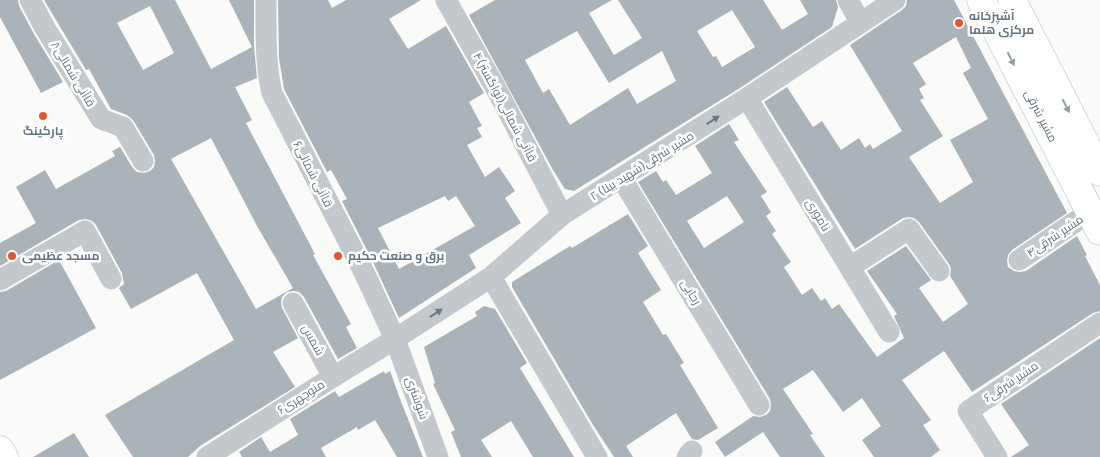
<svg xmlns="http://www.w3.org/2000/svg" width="1100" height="457" viewBox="0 0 1100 457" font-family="Figtree,Cairo,sans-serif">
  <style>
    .building { fill: #aab3b9; fill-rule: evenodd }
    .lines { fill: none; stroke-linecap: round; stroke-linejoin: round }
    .secondary-casing { stroke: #b3babf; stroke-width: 29 }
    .street { stroke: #c3c8cc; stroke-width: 21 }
    .secondary { stroke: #fff; stroke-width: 28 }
    .oneway { fill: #939fa8 }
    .oneway2 { fill: #6a7a87 }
    .poi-dot { fill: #e4572e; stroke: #fff; stroke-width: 2 }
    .labels { text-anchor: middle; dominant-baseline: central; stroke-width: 5; stroke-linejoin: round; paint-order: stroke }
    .poi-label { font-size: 12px; font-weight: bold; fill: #657683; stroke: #fff; text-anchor: start }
    .street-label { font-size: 12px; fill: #657683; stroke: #fff }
  </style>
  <rect width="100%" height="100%" fill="#fafaf8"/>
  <g class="building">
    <path d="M0,0H18L19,6L34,34L63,82L41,93L0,17Z"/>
    <path d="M44,0H175L211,69L252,47L229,0H254V47L257,78L235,87L252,120L246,123L315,254L313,255L351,324L346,327L357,348L338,359L304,297L299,292L294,291L287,292L282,297L281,303L282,308L298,338L273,352L295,387L200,446L188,457H133L105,415L234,340L197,273L131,309L119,288L124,284L122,273L96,225L92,221L86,219L79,220L0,266V243L36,223L16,187L45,170L56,189L115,156L112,151L120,147L132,167L137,172L144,173L150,171L154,167L155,161L154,155L133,120L127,115L111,109L89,69L86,70ZM150,6L174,53L143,70L117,23ZM211,138L257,226L293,288L256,309L171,159Z"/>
    <path d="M278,0H328L332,8L346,0H421L389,19L408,49L446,26L484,93L469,102L482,126L477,128L482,137L467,145L485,177L499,167L515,191L505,198L521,223L469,255L476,268L399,318L373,262L342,201L347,199L331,170L327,172L284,89L279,58ZM445,196L448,201L456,196L475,226L399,269L378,228Z"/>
    <path d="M495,0H612L589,13L614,55L642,38L618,0H763L782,30L808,14L800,0H836L838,7L832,27L740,88L574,191L565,189L553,170L469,15ZM732,10L755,47L722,67L716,56L713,57L697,31ZM577,31L609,83L662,51L676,81L637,104L628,88L570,125L549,89L543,93L525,60Z"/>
    <path d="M907,0H954L1067,213L1012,250L1008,255L1007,261L1008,267L1014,271L1020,272L1026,271L1077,236L1087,255L1085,256L1100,285V311L1093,313L972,392L944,351L902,380L931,420L923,425L940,450L931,457H874L862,440L881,426L862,398L843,412L813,370L783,389L813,434L810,435L825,457H780L763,432L725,457L715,442L753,416L760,417L766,415L770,411L771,404L770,399L638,182L656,171L663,182L666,180L676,195L712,173L695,146L729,124L739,140L734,142L767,192L761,196L771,212L766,216L776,231L772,234L791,262L784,267L802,295L812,288L821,301L825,298L832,309L839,304L877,357L904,338L894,316L897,314L867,271L906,246L931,280L919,288L943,322L968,304L950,276L951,269L949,264L919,222L914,218L909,217L903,218L855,249L764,102L787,87L813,127L822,121L841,150L859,138L865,148L870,144L873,149L902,131L850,45L902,10L906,6ZM956,37L971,68L963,73L988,119L950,140L973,182L940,203L909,157L943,136L920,100L924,98L919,89L926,84L913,63ZM727,196L744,222L704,248L687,221Z"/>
    <path d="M628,214L648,246L638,253L661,290L643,302L663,335L666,334L684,363L680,365L718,428L698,440L692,439L676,413L626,446L633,457H614L593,425L512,287V282L570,246L572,248Z"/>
    <path d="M59,260L96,328L0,380V292L6,291Z"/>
    <path d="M484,306L495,309L527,363L520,368L574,457H533L511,421L481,440L492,457H461L451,432L455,430L433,384L435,383L424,347L477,316L475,312Z"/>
    <path d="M1100,338V457H1011L1029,445L1001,404Z"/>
    <path d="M384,371L385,374L390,371L402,404L423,457H397L375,420L358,430L357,427L321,448L326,457H242L239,452L261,437L270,452L298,435L290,419L335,391L339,397Z"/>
    <path d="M74,433L89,457H33Z"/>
  </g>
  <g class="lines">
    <defs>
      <g id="secondary">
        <path d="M981,0L1100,231"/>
        <path d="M1012,0L1100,172"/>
        <path d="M0,450L4,457"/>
      </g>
    </defs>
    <use href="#secondary" class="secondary-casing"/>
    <g class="street">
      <path d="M30,0L45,28L101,119L123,127L143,161"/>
      <path d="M266,0C266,31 265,63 272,93L362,268L395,339L438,457"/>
      <path d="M446,0L499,94L562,215"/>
      <path d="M848,0L860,22"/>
      <path d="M747,98L889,332"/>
      <path d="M622,179L759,405"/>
      <path d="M1019,260L1090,212"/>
      <path d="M850,267L909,229L939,271"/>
      <path d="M491,277L597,457"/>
      <path d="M0,280L85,231L111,279"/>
      <path d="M293,303L333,377"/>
      <path d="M207,457L333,377L395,339L491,277L562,215L747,98L895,0"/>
      <path d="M687,457L692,451"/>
      <path d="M997,457L968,411L1100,323"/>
    </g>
    <use href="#secondary" class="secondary"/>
  </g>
  <defs><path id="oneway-solid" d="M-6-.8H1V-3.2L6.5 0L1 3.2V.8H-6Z" transform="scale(1.25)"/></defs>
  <g class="oneway">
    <use href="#oneway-solid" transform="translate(1011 59) rotate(63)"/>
    <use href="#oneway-solid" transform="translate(1066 106) rotate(63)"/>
  </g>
  <g class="oneway2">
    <use href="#oneway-solid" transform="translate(713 120) rotate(-33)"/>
    <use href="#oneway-solid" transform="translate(436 313) rotate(-33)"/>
  </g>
  <g class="poi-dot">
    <circle cx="959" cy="23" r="5"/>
    <circle cx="43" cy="116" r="5"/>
    <circle cx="12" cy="256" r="5"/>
    <circle cx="338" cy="256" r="5"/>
  </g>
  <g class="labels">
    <g class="poi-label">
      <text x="969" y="16">آشپزخانه<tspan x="969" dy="14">مرکزی هلما</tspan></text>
      <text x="43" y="131" text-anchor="middle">پارکینگ</text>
      <text x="22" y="256">مسجد عظیمی</text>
      <text x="348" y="256">برق و صنعت حکیم</text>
    </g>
    <g class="street-label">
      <text transform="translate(73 74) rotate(59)">قاآنی شمالی۸</text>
      <text transform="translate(505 107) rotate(62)">۴قاآنی شمالی(نواگستر)</text>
      <text transform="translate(1041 116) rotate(63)">مشیر شرقی</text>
      <text transform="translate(642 166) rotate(-32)">۲ مشیر شرقی(شهید بینا)</text>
      <text transform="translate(313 174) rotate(63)">قاآنی شمالی۶</text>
      <text transform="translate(818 215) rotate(59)">ناموری</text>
      <text transform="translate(1055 236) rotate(-34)">۴مشیر شرقی</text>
      <text transform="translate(691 292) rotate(59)">رجایی</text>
      <text transform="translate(313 340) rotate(61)">شمس</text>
      <text transform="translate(1011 382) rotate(-34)">۶مشیر شرقی</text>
      <text transform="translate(301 397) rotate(-32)">منوچهری۶</text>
      <text transform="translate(417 398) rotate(70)">شوشتری</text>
    </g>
  </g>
</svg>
